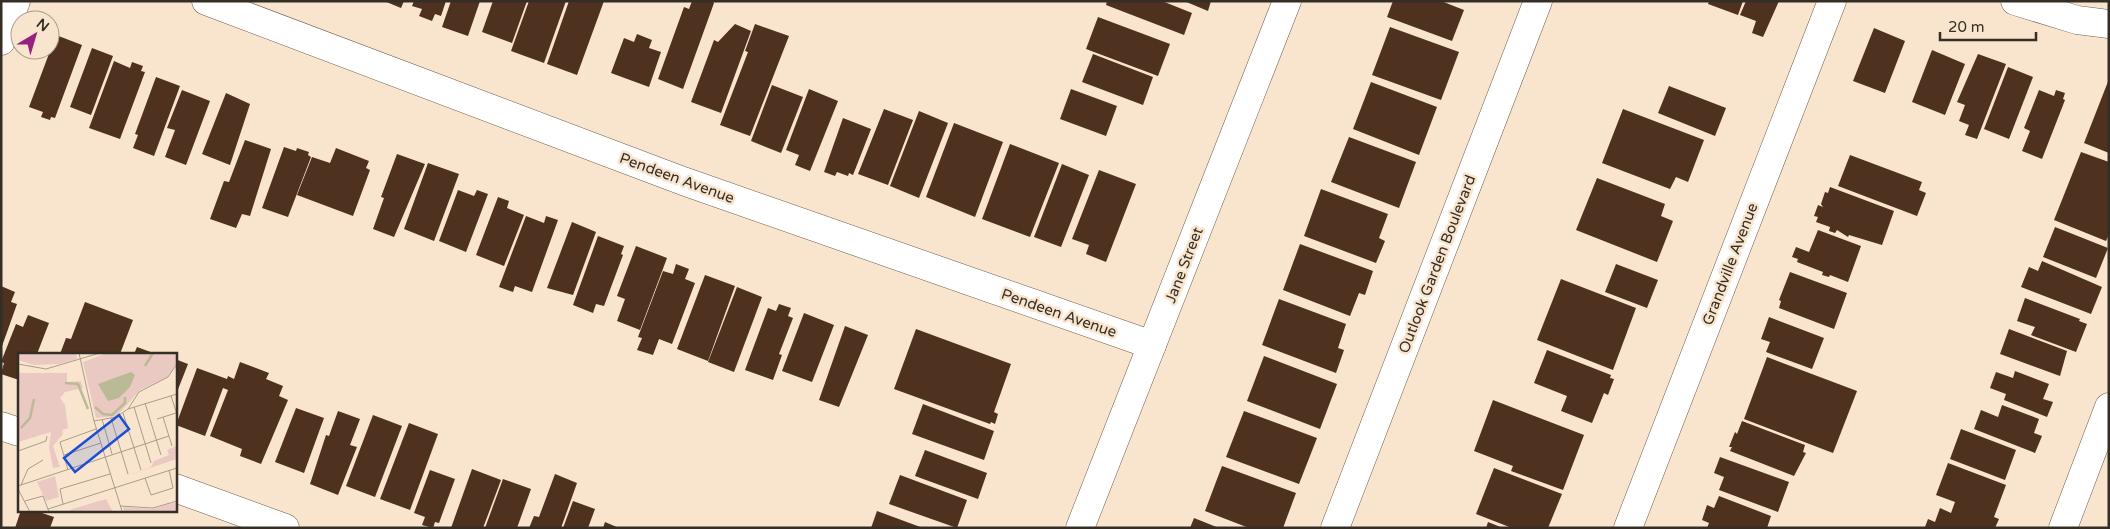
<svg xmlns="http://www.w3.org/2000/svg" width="2110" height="529" viewBox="0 0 2110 529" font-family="'Varela Round',sans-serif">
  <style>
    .building { fill: #4e311f }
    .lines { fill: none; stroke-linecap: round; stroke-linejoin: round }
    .minor-casing { stroke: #6e5d49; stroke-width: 29 }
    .secondary-casing { stroke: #6e5d49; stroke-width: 29 }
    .minor { stroke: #fff; stroke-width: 28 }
    .secondary { stroke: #fff; stroke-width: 28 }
    .labels { text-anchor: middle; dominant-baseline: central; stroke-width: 5; stroke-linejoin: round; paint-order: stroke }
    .street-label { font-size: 15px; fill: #352e25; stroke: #f9e5ce }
    .inset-river { fill: none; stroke: #babb96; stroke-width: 2.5 }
    .inset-road { fill: none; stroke: #ab9c8a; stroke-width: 1 }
    .view { fill: #1d4ed8; fill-opacity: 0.15; stroke: #1d4ed8; stroke-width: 2.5 }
    .inset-edge { fill: none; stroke: #352e25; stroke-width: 2.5 }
  </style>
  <rect width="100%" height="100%" fill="#f9e5ce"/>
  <g class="building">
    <path d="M384,1H404L401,8Z"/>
    <path d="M414,1H446L441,16L435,14L432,21L419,16L422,9L412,6Z"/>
    <path d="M451,1H480L468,36L442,27Z"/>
    <path d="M493,1H527L512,43L482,32Z"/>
    <path d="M529,1H566L544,63L511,51Z"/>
    <path d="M569,1H604L577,75L547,64Z"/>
    <path d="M692,1H712L714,3L683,89L658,79L684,7L689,9Z"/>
    <path d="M1107,1H1162L1192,13L1184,35L1106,5Z"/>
    <path d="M1184,1H1211L1208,11Z"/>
    <path d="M1393,1H1441L1464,10L1452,41L1387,17Z"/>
    <path d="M1709,1H1743L1738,15L1708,4Z"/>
    <path d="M1746,1H1779L1763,37L1752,33L1756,21L1740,15Z"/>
    <path d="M1098,17L1170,44L1158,76L1086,49Z"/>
    <path d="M735,24L751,31L721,113L691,102L714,40L718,42Z"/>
    <path d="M755,24L789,36L750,136L720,125L748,52L745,51Z"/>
    <path d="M1390,27L1459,52L1441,100L1372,75Z"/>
    <path d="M1874,28L1905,41L1885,93L1853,81Z"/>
    <path d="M637,34L652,40L649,48L661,52L649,87L611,73L624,38L634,42Z"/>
    <path d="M56,35L82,45L55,118L51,117L50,120L41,117L43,112L29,107Z"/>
    <path d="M92,48L113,56L91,115L70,107Z"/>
    <path d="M1932,50L1965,64L1945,115L1912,102Z"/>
    <path d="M1093,54L1153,77L1143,105L1082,82Z"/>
    <path d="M1978,54L2006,64L1977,139L1965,135L1969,125L1959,121L1965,105L1957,102Z"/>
    <path d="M114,61L130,68L132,62L143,66L141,71L145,72L120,139L89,128Z"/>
    <path d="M2008,67L2033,77L2009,139L1984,129Z"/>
    <path d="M156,77L180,86L154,156L133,148L138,135L135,134Z"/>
    <path d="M2109,79V153L2084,143Z"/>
    <path d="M1371,82L1437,107L1419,155L1353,129Z"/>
    <path d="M772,85L803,97L781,153L751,141Z"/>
    <path d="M1669,86L1726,108L1715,136L1658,113Z"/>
    <path d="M809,89L838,101L810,171L795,165L799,155L786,150Z"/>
    <path d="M1071,89L1117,106L1106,136L1060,119Z"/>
    <path d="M182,90L210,101L186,165L165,157L175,130L167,128Z"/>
    <path d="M2039,90L2054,96L2056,90L2065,93L2063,99L2065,100L2042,159L2022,151L2030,131L2024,128Z"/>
    <path d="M226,93L250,104L230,165L202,154Z"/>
    <path d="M884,109L913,120L888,185L858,174Z"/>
    <path d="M1623,109L1704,140L1688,182L1676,177L1670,189L1602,163Z"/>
    <path d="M919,111L948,123L919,198L890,186Z"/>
    <path d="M843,118L871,129L853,175L849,173L848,176L837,172L835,176L824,172Z"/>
    <path d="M954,123L1003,142L975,217L926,197Z"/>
    <path d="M1349,137L1416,162L1399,208L1331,182Z"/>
    <path d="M245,140L271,149L250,216L242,214L236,228L210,219L224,181L229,182Z"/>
    <path d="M1010,144L1059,163L1030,237L982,219Z"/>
    <path d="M284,147L296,151L297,148L309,152L308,155L311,157L288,217L262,208Z"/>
    <path d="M336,148L369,161L366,168L370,170L353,216L297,195L312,157L330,163Z"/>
    <path d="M2081,152L2109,162V234L2106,241L2054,220Z"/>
    <path d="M397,154L425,164L394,237L373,229L384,198L381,197Z"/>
    <path d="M1850,155L1922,182L1919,190L1926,193L1917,216L1838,186Z"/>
    <path d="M428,163L459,174L434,241L404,229Z"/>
    <path d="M1062,164L1089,175L1061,247L1034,237Z"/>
    <path d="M1099,170L1136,184L1106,262L1086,254L1089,245L1072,239Z"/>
    <path d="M1597,178L1665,204L1661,216L1673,221L1657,262L1576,230Z"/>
    <path d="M1830,187L1894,211L1882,245L1849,235L1848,237L1837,230L1835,233L1829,231L1830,227L1816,222L1818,217L1814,216L1818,205L1823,207L1821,204L1825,192L1828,193Z"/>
    <path d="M1321,189L1388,214L1379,238L1385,241L1376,263L1304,236Z"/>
    <path d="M458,190L474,196L477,190L488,194L466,252L439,241Z"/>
    <path d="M498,197L509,201L507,208L524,215L504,266L476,255Z"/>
    <path d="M526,216L544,223L546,216L558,220L532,292L515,286L513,292L499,287Z"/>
    <path d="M572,222L596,232L573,295L547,288Z"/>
    <path d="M2055,227L2108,248L2096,278L2043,257Z"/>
    <path d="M1818,230L1861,246L1848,282L1830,275L1829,277L1822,275L1823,272L1797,262L1798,259L1792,257L1796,247L1809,252Z"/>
    <path d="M598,236L624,246L621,254L623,255L604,306L596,304L593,313L573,305Z"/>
    <path d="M1300,244L1373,271L1365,295L1359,293L1350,316L1283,290Z"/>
    <path d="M636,246L667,258L640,330L617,321L625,299L617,296Z"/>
    <path d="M2042,261L2102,287L2091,314L2021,287L2029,267L2038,271Z"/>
    <path d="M676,264L689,269L685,279L695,283L672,344L659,339L653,355L637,350L642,338L638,337L663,271L673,274Z"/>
    <path d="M1616,264L1658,280L1647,308L1605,292Z"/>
    <path d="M1790,272L1847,293L1834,329L1779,308L1781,301L1779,300Z"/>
    <path d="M705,275L735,286L708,361L677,349Z"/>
    <path d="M1561,279L1636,308L1613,370L1537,340Z"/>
    <path d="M1,286L15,292L11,302L17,304L1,349Z"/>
    <path d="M737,287L762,297L734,372L708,362Z"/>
    <path d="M2025,298L2080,319L2079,321L2087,324L2076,352L2031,335L2035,327L2017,321Z"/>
    <path d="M1279,299L1346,324L1338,348L1344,350L1336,373L1262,345Z"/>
    <path d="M85,302L133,320L120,354H60L66,338L71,339Z"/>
    <path d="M779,304L791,308L788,316L793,318L779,354L782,355L773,380L745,370L768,308L776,311Z"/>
    <path d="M804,313L834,325L812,382L782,371Z"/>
    <path d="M28,315L49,323L37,354H19V380L1,374L4,363L1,362L16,324L23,327Z"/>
    <path d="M1769,317L1824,338L1812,369L1766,352L1770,342L1761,339Z"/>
    <path d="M845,326L868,335L839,407L819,400Z"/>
    <path d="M916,329L1011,364L994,412L998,414L995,424L991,422L990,424L894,389Z"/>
    <path d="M2009,329L2067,351L2060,376L2000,354Z"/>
    <path d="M137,347L156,354H134Z"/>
    <path d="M1547,350L1611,375L1610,378L1614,379L1608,395L1604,393L1592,423L1561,411L1567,396L1534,383Z"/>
    <path d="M1264,356L1337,384L1320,429L1247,401Z"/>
    <path d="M1767,357L1857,391L1833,453L1744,419Z"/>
    <path d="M175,359L188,364L175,397Z"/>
    <path d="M240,362L269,373L266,379L283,386L279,396L288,400L261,464L240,456L242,449L210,436L228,390L223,388L205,436L176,425L197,368L227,379L228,376L234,379Z"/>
    <path d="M2015,371L2049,384L2043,399L2053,402L2047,417L2004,400L2006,394L1990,388L1996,372L2013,378Z"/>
    <path d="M1493,400L1584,435L1563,490L1511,471L1513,466L1474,451Z"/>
    <path d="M923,404L994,431L984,460L912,434Z"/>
    <path d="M2002,405L2039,419L2034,433L2042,436L2035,453L1974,429L1981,410L1998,417Z"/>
    <path d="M296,408L324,418L304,473L275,462Z"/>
    <path d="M338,411L360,419L350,445L357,447L338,495L310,484L326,435L329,436Z"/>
    <path d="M1244,411L1317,438L1299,484L1226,457Z"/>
    <path d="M373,415L402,426L375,497L346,486Z"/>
    <path d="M1742,421L1805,445L1803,452L1806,453L1794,476L1730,451L1732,447H1729L1735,432L1737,434Z"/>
    <path d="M409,423L438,434L410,510L380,499Z"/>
    <path d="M1961,429L2016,450L2005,480L1950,459Z"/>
    <path d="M925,450L987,473L978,499L915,476Z"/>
    <path d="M1720,457L1789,482L1778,512L1719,490L1724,477L1714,473Z"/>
    <path d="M1948,463L2006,485L1994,517L1999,519L1995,528L1925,527L1928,519L1935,522L1940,508L1951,513L1955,502L1936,495Z"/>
    <path d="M1222,466L1296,493L1283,528H1249L1205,511Z"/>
    <path d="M1494,468L1562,494L1548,528H1512L1476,514Z"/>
    <path d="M472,469L501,480L483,528H451Z"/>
    <path d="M430,470L455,479L439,523L435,522L433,528L422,525L425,517L414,513Z"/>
    <path d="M555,474L577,483L561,528H529L534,516L539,517Z"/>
    <path d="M900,475L967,500L957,528L889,504Z"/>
    <path d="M503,479L531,489L517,528H485Z"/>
    <path d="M1719,496L1771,516L1767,528H1707L1709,523L1702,520L1707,505L1714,508Z"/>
    <path d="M573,501L595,509L588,528H563Z"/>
    <path d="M21,510H43L42,513L54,517L50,528H15Z"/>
    <path d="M877,511L923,528H871Z"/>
    <path d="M1194,518L1219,528H1190Z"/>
    <path d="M605,522L619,528H603Z"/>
    <path d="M1488,522L1503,528H1486Z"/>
  </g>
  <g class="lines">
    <defs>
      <g id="minor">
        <path d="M206,1L683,181L1152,345"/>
        <path d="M2015,1L2077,20L2109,24"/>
        <path d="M1,41L16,1"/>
        <path d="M1,426L19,432"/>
        <path d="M175,488L285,528"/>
        <path d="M1335,528L1538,1"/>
        <path d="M1628,528L1832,1"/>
        <path d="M2063,528L2109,407"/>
      </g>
      <path id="secondary" d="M1080,528L1287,1"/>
    </defs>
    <use href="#minor" class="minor-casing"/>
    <use href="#secondary" class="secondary-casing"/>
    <use href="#minor" class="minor"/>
    <use href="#secondary" class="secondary"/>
  </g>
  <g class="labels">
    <g class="street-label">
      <text transform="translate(677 178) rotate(20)">Pendeen Avenue</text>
      <text transform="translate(1437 264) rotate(-69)">Outlook Garden Boulevard</text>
      <text transform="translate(1730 264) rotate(-69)">Grandville Avenue</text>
      <text transform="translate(1184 265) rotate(-69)">Jane Street</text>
      <text transform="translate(1059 313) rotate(19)">Pendeen Avenue</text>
    </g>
  </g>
  <g transform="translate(18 353)">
    <rect width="159" height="159" fill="#f9e5ce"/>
    <path d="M0,0H58L59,6L41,11L16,12L0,7ZM89,0H159V10L150,24L122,37L99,63L78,65L65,9ZM0,20H49V29L63,28L65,35L47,39L42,45L47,52L50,75L44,77L45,81L35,93L42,114L35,115L31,95L33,79L0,89ZM159,93V106L105,124L133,114L136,108L151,102L149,97ZM37,123L41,144L28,148L19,129ZM88,146L95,159H49L54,156ZM159,149V159H106L105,154L134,156Z" fill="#e9c9c1"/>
    <path d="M113,19L117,22L112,34L101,45L90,48L80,31Z" fill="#babb96"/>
    <path class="inset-river" d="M127,13L135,0M47,30L60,31L70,56M77,54L85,61L94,62L107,50V44M3,75L12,65L16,46"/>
    <path class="inset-road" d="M61,0L76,68L104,158M0,11L28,16L82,0M153,43L159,61M127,50L143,102M116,54L133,110M110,56L121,39L150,24L159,11M105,60L123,117M145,64L154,93M93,65L110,121M84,66L94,101M139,66L158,60M76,68L98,64L110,56L159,41M0,98L28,88L29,83M46,102L83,90M50,117L42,89L78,76M127,125L133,142L155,135L151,117M3,132L10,116L25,107M0,133L151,83M0,136L12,159M7,148L25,143L31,159M45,151L42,136L92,121M102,153L135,155L159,148M30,156L159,115"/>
    <path class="view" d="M101,62L111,76L57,119L46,105Z"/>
    <rect width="159" height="159" class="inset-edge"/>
  </g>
  <rect width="2110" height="529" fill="none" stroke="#352e25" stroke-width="5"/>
  <g transform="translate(35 35) rotate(38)"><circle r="24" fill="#f9e5ce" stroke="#ab9c8a"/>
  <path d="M0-4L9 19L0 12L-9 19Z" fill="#96217e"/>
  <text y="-8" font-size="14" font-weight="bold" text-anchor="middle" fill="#352e25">N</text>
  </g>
  <path d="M1940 32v8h96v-8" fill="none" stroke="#352e25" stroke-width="2.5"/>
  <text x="1948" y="32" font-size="15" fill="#352e25" stroke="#f9e5ce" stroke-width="4" paint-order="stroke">20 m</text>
</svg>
